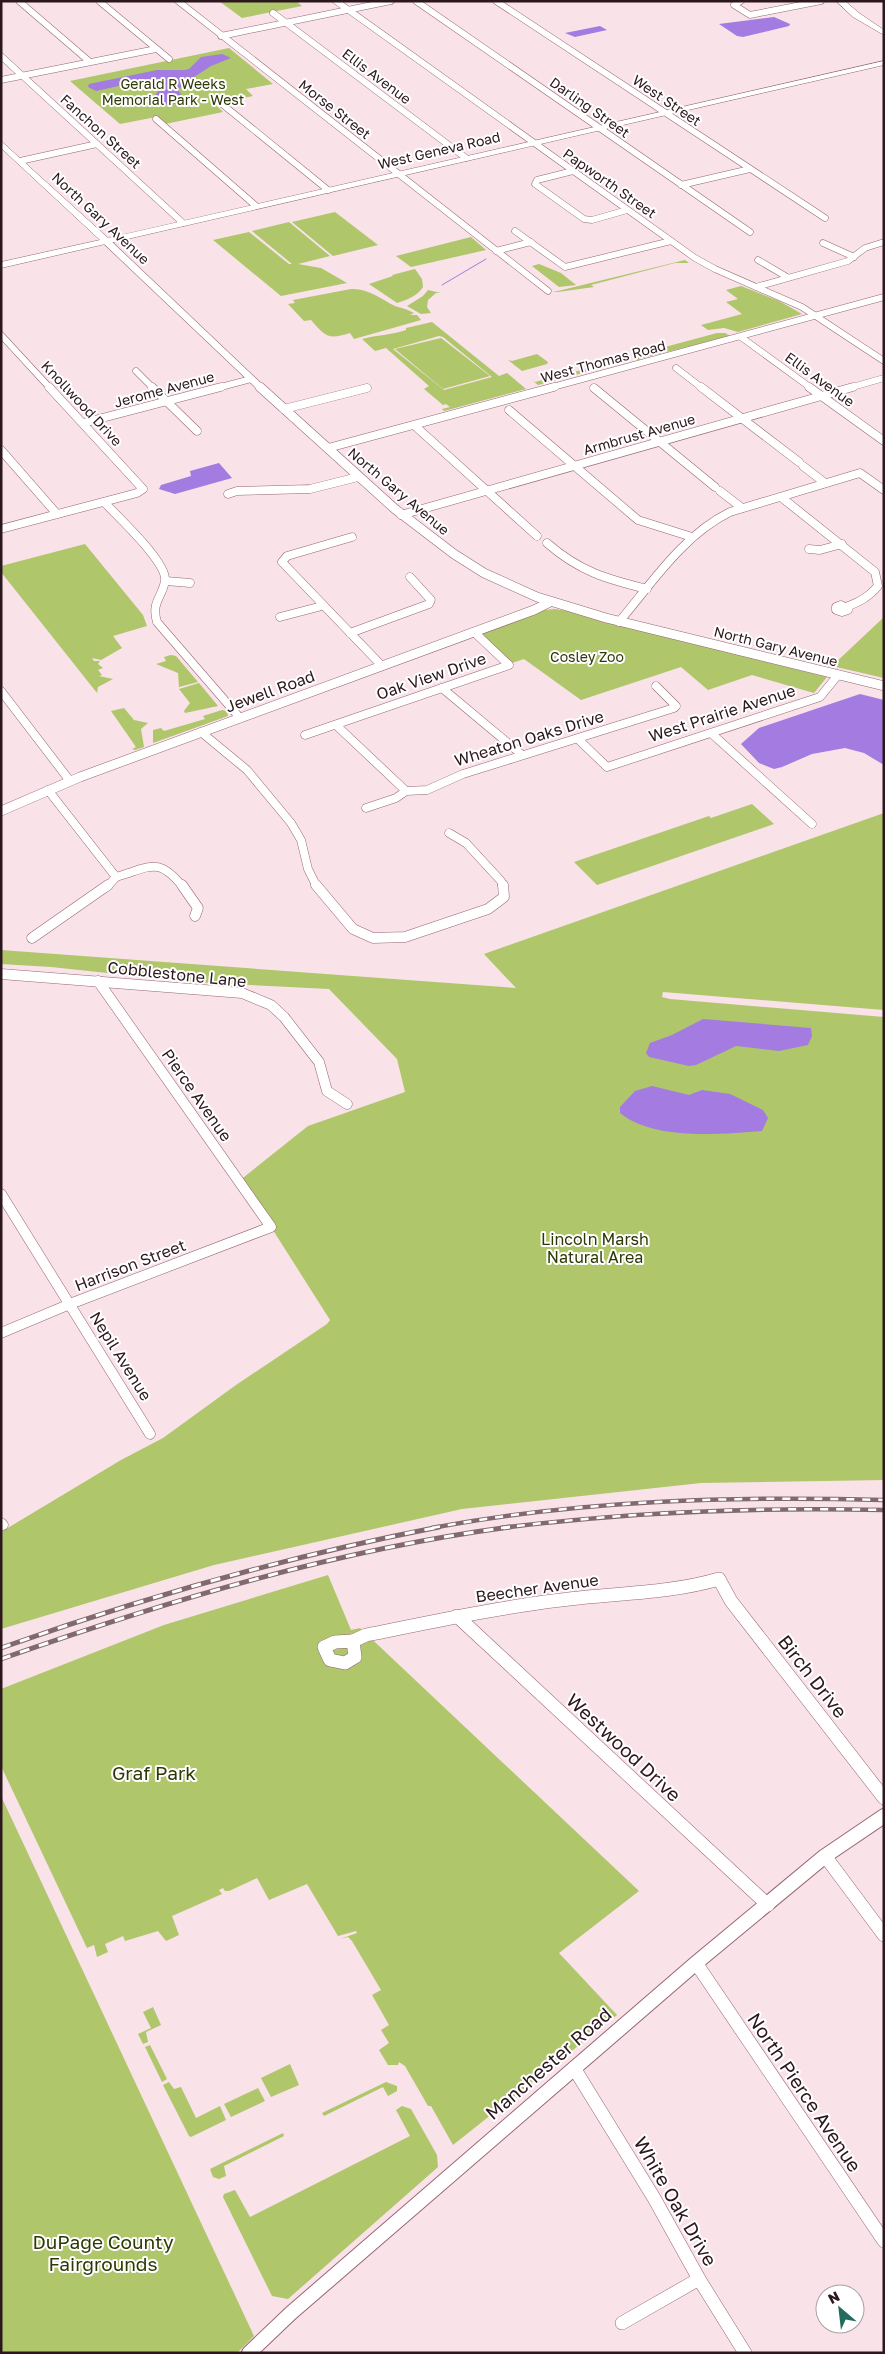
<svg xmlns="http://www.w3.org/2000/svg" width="885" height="2354" viewBox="0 0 885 2354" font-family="'Golos Text',sans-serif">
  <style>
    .green { fill: #afc66b; fill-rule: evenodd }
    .water { fill: #a47be1 }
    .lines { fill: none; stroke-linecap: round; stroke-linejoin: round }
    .stream { stroke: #a47be1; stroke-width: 1 }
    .minor-far3-casing { stroke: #976674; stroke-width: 7 }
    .minor-far2-casing { stroke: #976674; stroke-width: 9 }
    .minor-far1-casing { stroke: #976674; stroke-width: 11 }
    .minor-casing { stroke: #976674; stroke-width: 14 }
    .tertiary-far2-casing { stroke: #976674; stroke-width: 8 }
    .tertiary-far1-casing { stroke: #976674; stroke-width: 10 }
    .tertiary-casing { stroke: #976674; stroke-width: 16 }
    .secondary-casing { stroke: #976674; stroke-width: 1 }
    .minor-far3 { stroke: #fff; stroke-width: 6 }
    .minor-far2 { stroke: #fff; stroke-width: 8 }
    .minor-far1 { stroke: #fff; stroke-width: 10 }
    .minor { stroke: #fff; stroke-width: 13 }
    .tertiary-far2 { stroke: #fff; stroke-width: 7 }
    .tertiary-far1 { stroke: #fff; stroke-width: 9 }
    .tertiary { stroke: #fff; stroke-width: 14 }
    .secondary { fill: #fff; fill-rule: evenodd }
    .rail-far1-casing { stroke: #806a70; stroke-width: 4.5 }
    .rail-casing { stroke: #806a70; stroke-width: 5 }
    .rail-far1 { stroke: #fff; stroke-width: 2.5; stroke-dasharray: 8; stroke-linecap: butt }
    .rail { stroke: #fff; stroke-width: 3; stroke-dasharray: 10; stroke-linecap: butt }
    .labels { text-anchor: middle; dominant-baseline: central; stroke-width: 4; stroke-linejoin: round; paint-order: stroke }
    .far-street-label { font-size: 14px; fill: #2b171d; stroke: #fff }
    .far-park-label { font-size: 14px; fill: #2d3804; stroke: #fff }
    .street-label { font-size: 16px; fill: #2b171d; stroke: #fff }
    .park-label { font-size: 16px; fill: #2d3804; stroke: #fff }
    .near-street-label { font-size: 19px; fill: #2b171d; stroke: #fff }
    .near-park-label { font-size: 19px; fill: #2d3804; stroke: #fff }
  </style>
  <rect width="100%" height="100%" fill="#f9e2e8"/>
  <g class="green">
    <path d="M219,1H296L302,6L242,18Z"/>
    <path d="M229,48L273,84L246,89L253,96L215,104L223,112L165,124L156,117L120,124L70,81Z"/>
    <path d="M335,212L378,245L333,256L292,222Z"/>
    <path d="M289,222L330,256L298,264L321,268L347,283L281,296L213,240L249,232L289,264H292L252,231Z"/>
    <path d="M471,237L486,250L411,267L396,256Z"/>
    <path d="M685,260L689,263H675L591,285L594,287L558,292L552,291H558Z"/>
    <path d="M539,264L561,273L576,285L559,287L532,266Z"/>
    <path d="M415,269L422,279L423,287C417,296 407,300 397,303L369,284L393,276L392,275Z"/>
    <path d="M741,286L779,301L802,314L738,332L724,328L708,330L701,325L742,314L726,302L738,299L726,290Z"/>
    <path d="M351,289C368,288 381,299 395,306C401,308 407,309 414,313L410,315H417L421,320L354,339L350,333C328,340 326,337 311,320L304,321L288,304L295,303L293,300Z"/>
    <path d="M428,290L441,293H436L428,300L427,307L431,313L421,314L407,306L423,296Z"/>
    <path d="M432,322L499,376L507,373L526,389L444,411L442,409L450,407L446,404L443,405L424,389L429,386L386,348L375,351L362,339C377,335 391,335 406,330V328ZM439,336L443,337L492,377L444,390L393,349Z"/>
    <path d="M717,333H725L730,336L639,359L641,361L635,359L636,356L639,354Z"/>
    <path d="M441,338L490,376L443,389L395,349Z"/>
    <path d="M537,354L548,362L547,364L522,371L508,360L512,361Z"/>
    <path d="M606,360L616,364L538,385L532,380L535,382L608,363Z"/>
    <path d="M85,544L143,615L147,626L113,636L122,648L101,660L92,658L94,661H100L98,664L103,668L98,670L102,675L99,676L113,679L98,687L97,693L1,572V566Z"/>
    <path d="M555,609L568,611L827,677L814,693L752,675L708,690L681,667L581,700L524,659L512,663L484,638L483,634L486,631L544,610Z"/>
    <path d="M884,617V678L832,666Z"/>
    <path d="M171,655L176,656L198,682L179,687L178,673L156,664L166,661L164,657Z"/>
    <path d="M199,683L218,706L185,713L184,711L190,703L179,689Z"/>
    <path d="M124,708L134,720L148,723L141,729L144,747L135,750L132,749L136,747L111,711Z"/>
    <path d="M222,710L227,711L228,716L153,743V730L161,728L164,731L205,719L203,716Z"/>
    <path d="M752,804L774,824L597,885L574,862L709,816L711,818Z"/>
    <path d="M884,813V1010L663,992L662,997L670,999L884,1017V1480L701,1483L462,1509L214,1565L1,1629V1532L121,1460L163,1438L236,1385L327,1324L330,1320L271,1227L239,1181L308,1126L405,1092L397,1059L329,989L192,982L51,967L1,964V950L516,988L484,954Z"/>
    <path d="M328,1575L351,1630L360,1628L639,1891L559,1953L617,2015L453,2145L431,2106H428L405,2066L399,2062L398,2065H388L379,2050L389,2043L381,2030L389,2025L372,1995L381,1990L352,1941L348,1937L340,1939L357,1933L356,1931L338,1936L307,1884L269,1900L257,1878L229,1891H225L223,1888L219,1890L222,1894L172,1916L179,1935L166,1941L158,1931L125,1941L123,1936L105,1944L108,1952L97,1957L94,1945L87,1948L1,1766V1689L164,1625Z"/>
    <path d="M1,1796L254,2336L237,2353H1Z"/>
    <path d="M153,2007L161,2025L146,2032L148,2042L143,2044L138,2034L151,2028L143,2012Z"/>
    <path d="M150,2045L167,2079L162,2082L145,2047Z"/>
    <path d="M290,2064L299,2085L271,2097L261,2078Z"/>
    <path d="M169,2082L174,2089L181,2087L196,2118L220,2106L226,2120L191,2137L189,2136L163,2085Z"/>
    <path d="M386,2082L397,2086V2091L388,2096L383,2087L324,2116L322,2113Z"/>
    <path d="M258,2088L265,2101L231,2117L224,2104Z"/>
    <path d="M402,2106L411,2109L437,2155L438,2167L288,2299L272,2296L223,2197L224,2194L235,2190L250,2217L410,2136L396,2110Z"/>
    <path d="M283,2133L284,2136L224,2166L226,2176L219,2179L213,2177L210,2169Z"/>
  </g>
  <g class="water">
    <path d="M774,17L790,24L789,26L743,37L737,36L719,24Z"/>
    <path d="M600,26L607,30L575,37L565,33Z"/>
    <path d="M222,54L231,58L211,66L188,81L178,90L183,97L179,104L154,105L151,100L166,82L155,78L96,91L88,87L89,84L157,70H185L189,69L201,57Z"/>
    <path d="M219,463L232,478L175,494L159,489L161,485L191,476L190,471Z"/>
    <path d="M860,694L884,700V765L864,753L845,748L812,754L782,767L774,769L759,763L741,744L759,728Z"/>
    <path d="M703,1019L811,1028L812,1036L808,1045L779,1051L736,1046L696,1065L689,1066L649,1057L646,1053L650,1043L672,1035Z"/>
    <path d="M652,1086L689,1095L702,1090L730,1094L763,1110L768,1118L762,1131C720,1134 655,1141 620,1113V1107L635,1091Z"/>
  </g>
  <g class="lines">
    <path class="stream" d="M442,285L486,259"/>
    <defs>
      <g id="minor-far3">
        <path d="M19,1L90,62"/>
        <path d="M99,1L169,59"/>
        <path d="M178,1L548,291"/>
        <path d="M336,1L695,258L715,269L802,307L884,361"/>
        <path d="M416,1L750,232"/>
        <path d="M496,1L825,218"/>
        <path d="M741,1L734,5L750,15L821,1"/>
        <path d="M273,13L466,158"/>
        <path d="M221,36L391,1"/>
        <path d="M1,56L183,223"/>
        <path d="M1,80L156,49"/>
        <path d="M222,104L328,190"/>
        <path d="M156,119L256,206"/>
        <path d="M20,161L97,144"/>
        <path d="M573,171L537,180L535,184L584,219L592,220L627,210"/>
        <path d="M681,185L750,169"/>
        <path d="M515,231L565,267L671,241"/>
        <path d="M823,243L854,257"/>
        <path d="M496,251L531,242"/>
        <path d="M758,260L787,277"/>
        <path d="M756,287L848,261L865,248L884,242"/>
        <path d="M1,335L50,388"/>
        <path d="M741,337L811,388"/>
        <path d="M676,368L702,388"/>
        <path d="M136,371L153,388"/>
        <path d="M217,388L251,379"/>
        <path d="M549,388L884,297"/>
        <path d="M849,388L884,378"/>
      </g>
      <g id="minor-far2">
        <path d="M152,387L197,431"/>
        <path d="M701,387L799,462"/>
        <path d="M809,387L884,441"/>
        <path d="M594,388L715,487"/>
        <path d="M284,409L367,388"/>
        <path d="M509,410L638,520L692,537"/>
        <path d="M83,423L221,387"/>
        <path d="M414,425L537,536"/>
        <path d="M328,448L554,387"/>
        <path d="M1,450L57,514"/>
        <path d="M803,466L825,483"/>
        <path d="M720,491L742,508"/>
        <path d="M228,494L237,491L310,489L358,477"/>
        <path d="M781,497L875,572L878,586C869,597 859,602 846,607"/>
        <path d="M104,502C118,517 168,563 165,581C162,598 151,602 157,622L240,718"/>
        <path d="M401,515L853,387"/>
        <path d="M1,529L137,493L143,489L49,387"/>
        <path d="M352,537L287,556L282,562L382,666"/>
        <path d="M547,543C579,571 606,579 647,589"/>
        <path d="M809,549L820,550L842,544"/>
        <path d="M166,581L190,583"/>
        <path d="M841,605L848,610L842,612L836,610V607Z"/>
        <path d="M280,617L322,606"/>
        <path d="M619,622C652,583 683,535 730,512L860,473L884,490"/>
        <path d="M350,633L429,604L431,600L410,577"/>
        <path d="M442,688L521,754"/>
        <path d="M1,691L70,781"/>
        <path d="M336,725L406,791"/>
        <path d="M201,732L247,770L291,823L301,840L308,869L317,887"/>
        <path d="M711,733L812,824"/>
        <path d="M305,735L509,665L474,632"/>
        <path d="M578,739L607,767L820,697L838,675"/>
        <path d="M48,790L116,877"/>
        <path d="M366,808L396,798L406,791L427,790L463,774L674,708L676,706L656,686"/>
        <path d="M449,833L466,843L501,881L503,887"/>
        <path d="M116,877C151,867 158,856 183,887"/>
        <path d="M107,887L116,877"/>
      </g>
      <g id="minor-far1">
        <path d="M182,885L198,908L195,916"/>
        <path d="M316,885L353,929L373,938L405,937L488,909L504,897L503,885"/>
        <path d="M32,938L108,885"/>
        <path d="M1,974L242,993L271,1005L284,1017L319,1062L327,1091L347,1104"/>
        <path d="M1,1194L150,1434"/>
        <path d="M1,1333L70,1304L271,1227L98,981"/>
        <path d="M1,1523L3,1525"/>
      </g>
      <g id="minor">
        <path d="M457,1616L768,1905"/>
        <path d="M353,1641L355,1657L345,1663L330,1660L324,1647L335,1642Z"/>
        <path d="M353,1641L366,1635C431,1622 495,1608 561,1600C613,1593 668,1594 719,1579L731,1601L884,1798"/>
        <path d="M825,1856L884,1935"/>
        <path d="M696,1963L884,2241"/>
        <path d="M574,2068L654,2198L699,2279L745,2353"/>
        <path d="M622,2323L699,2279"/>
      </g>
      <path id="tertiary-far2" d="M106,241L261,388"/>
      <g id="tertiary-far1">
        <path d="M260,387L395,509L454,554L484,573L537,597L606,618L884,686"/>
        <path d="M1,811L80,777L534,610L550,602"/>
      </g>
      <path id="tertiary" d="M249,2353L291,2313L696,1963L825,1856L884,1816"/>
      <g id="secondary">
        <path d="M836,1H845L859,13L884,30V35L853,17Z"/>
        <path d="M884,61V65L1,268V262L100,240L1,148V141L108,238Z"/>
      </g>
    </defs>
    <use href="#minor-far3" class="minor-far3-casing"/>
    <use href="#minor-far2" class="minor-far2-casing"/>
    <use href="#minor-far1" class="minor-far1-casing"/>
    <use href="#minor" class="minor-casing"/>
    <use href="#tertiary-far2" class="tertiary-far2-casing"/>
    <use href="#tertiary-far1" class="tertiary-far1-casing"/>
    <use href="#tertiary" class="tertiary-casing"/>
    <use href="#secondary" class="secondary-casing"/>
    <use href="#minor-far3" class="minor-far3"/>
    <use href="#minor-far2" class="minor-far2"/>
    <use href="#minor-far1" class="minor-far1"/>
    <use href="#minor" class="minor"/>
    <use href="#tertiary-far2" class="tertiary-far2"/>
    <use href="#tertiary-far1" class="tertiary-far1"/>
    <use href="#tertiary" class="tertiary"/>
    <use href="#secondary" class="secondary"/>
    <defs>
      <g id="rail-far1">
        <path d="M432,1528C581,1500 733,1496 884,1500"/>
        <path d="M501,1528C628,1512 755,1507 884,1510"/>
      </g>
      <g id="rail">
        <path d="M1,1648C145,1597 289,1556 439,1527"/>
        <path d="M1,1659C167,1601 336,1550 510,1527"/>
      </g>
    </defs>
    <use href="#rail-far1" class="rail-far1-casing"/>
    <use href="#rail" class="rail-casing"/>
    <use href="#rail-far1" class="rail-far1"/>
    <use href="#rail" class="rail"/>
  </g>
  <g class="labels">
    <g class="far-street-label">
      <text transform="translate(377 76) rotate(37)">Ellis Avenue</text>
      <text transform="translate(667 100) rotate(34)">West Street</text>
      <text transform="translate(590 107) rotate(35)">Darling Street</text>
      <text transform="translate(335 109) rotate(38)">Morse Street</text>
      <text transform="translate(101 131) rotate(42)">Fanchon Street</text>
      <text transform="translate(439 150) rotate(-13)">West Geneva Road</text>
      <text transform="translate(610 183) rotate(35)">Papworth Street</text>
      <text transform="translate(101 218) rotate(43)">North Gary Avenue</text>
      <text transform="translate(603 361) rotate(-15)">West Thomas Road</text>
      <text transform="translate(820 379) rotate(36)">Ellis Avenue</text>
      <text transform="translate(164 389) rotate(-15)">Jerome Avenue</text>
      <text transform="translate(82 403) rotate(47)">Knollwood Drive</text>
      <text transform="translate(639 434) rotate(-16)">Armbrust Avenue</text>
      <text transform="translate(399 491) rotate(40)">North Gary Avenue</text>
      <text transform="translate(776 646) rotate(14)">North Gary Avenue</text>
    </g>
    <g class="far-park-label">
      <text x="173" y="83">Gerald R Weeks<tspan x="173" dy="16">Memorial Park - West</tspan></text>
      <text x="587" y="656">Cosley Zoo</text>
    </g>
    <g class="street-label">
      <text transform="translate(431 676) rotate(-19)">Oak View Drive</text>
      <text transform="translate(270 691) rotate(-20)">Jewell Road</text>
      <text transform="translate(722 713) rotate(-18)">West Prairie Avenue</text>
      <text transform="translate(529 738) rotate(-17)">Wheaton Oaks Drive</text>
      <text transform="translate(177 974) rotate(6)">Cobblestone Lane</text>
      <text transform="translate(197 1095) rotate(55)">Pierce Avenue</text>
      <text transform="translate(130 1265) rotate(-21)">Harrison Street</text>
      <text transform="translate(121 1356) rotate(58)">Nepil Avenue</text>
      <text transform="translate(537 1588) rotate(-8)">Beecher Avenue</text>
    </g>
    <g class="park-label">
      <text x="595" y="1239">Lincoln Marsh<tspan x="595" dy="18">Natural Area</tspan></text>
    </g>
    <g class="near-street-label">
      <text transform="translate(813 1676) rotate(52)">Birch Drive</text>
      <text transform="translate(624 1747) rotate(43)">Westwood Drive</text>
      <text transform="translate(548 2063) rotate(-41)">Manchester Road</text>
      <text transform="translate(805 2092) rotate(56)">North Pierce Avenue</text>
      <text transform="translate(676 2201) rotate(60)">White Oak Drive</text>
    </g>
    <g class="near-park-label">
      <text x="154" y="1772">Graf Park</text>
      <text x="103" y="2241">DuPage County<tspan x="103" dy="22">Fairgrounds</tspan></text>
    </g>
  </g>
  <rect width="885" height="2354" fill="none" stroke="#2b171d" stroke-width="5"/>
  <g transform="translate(840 2309) rotate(332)"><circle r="24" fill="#ffffff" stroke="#aaa2a5"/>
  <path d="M0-4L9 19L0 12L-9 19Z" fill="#236a5f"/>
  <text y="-8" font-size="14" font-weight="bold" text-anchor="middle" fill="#2b171d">N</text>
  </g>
</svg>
